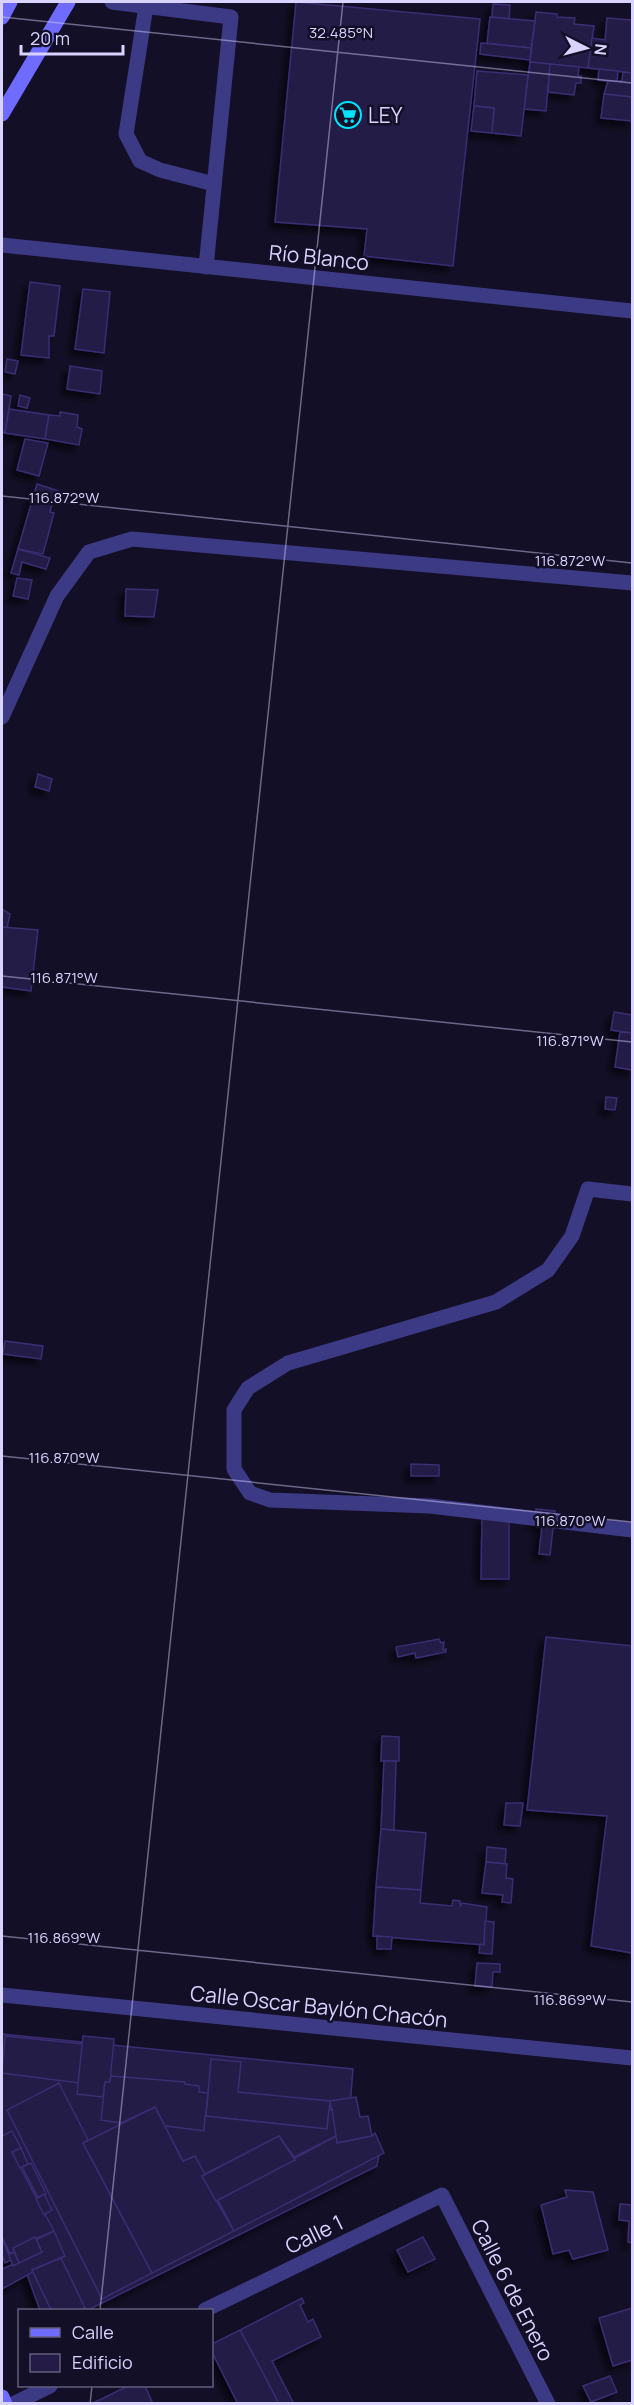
<svg xmlns="http://www.w3.org/2000/svg" width="634" height="2405" viewBox="0 0 634 2405" font-family="Manrope,sans-serif">
  <style>
    .building { fill: #241b47; stroke: #3b2d73; stroke-width: 1.5; fill-rule: evenodd; filter: url(#shadow) }
    .lines { fill: none; stroke-linecap: round; stroke-linejoin: round }
    .service { stroke: #3d3a85; stroke-width: 15 }
    .minor { stroke: #3d3a85; stroke-width: 15 }
    .tertiary { stroke: #3d3a85; stroke-width: 15 }
    .secondary { stroke: #6f6bff; stroke-width: 15 }
    .ticks { fill: none; stroke: #d9d4ff; stroke-width: 1.5; stroke-opacity: 0.45 }
    .labels { text-anchor: middle; dominant-baseline: central; stroke-width: 5; stroke-linejoin: round; paint-order: stroke }
    .poi-label { font-size: 21px; fill: #d9d4ff; stroke: #130f26; text-anchor: start }
    .street-label { font-size: 21px; fill: #d9d4ff; stroke: #130f26 }
    .ticks-label { font-size: 15px; text-anchor: middle; fill: #d9d4ff; stroke: #130f26; stroke-width: 5; stroke-linejoin: round; paint-order: stroke }
  </style>
  <defs>
    <filter id="shadow"><feDropShadow dx="-5.5" dy="5.5" stdDeviation="3" flood-color="#0009"/></filter>
  </defs>
  <rect width="100%" height="100%" fill="#130f26"/>
  <g class="building">
    <path d="M296,2L480,19L453,266L364,256L367,229L275,222Z"/>
    <path d="M493,4L510,5L509,19L492,17Z"/>
    <path d="M536,12L557,14V17L575,18L574,24L594,26L588,68L530,62Z"/>
    <path d="M490,17L535,21L531,48L487,43Z"/>
    <path d="M607,18L632,20V73L588,68L592,38L605,40Z"/>
    <path d="M481,43L531,48L530,60L480,54Z"/>
    <path d="M530,62L550,64L546,111L524,109Z"/>
    <path d="M550,64L579,67L578,76H581V83H576L574,95L548,92Z"/>
    <path d="M599,69L618,71L617,82L598,80Z"/>
    <path d="M477,71L528,75L521,136L492,133L494,108L474,106Z"/>
    <path d="M623,72L632,73V97L604,94L608,81H622Z"/>
    <path d="M604,94L632,97V121L601,118Z"/>
    <path d="M474,106L494,108L492,133L471,131Z"/>
    <path d="M30,282L60,286L54,336H49V358L21,355Z"/>
    <path d="M83,289L110,292L104,353L75,349Z"/>
    <path d="M7,359L18,361L15,374L5,372Z"/>
    <path d="M70,366L102,371L100,394L67,389Z"/>
    <path d="M2,394L11,396L5,433L2,432Z"/>
    <path d="M20,395L30,398L27,408L18,406Z"/>
    <path d="M9,409L49,415L45,439L5,433Z"/>
    <path d="M60,412L78,415L77,427L82,429L79,445L45,439L49,415L60,416Z"/>
    <path d="M25,439L48,443L39,476L17,470Z"/>
    <path d="M37,484L62,492L61,495L55,493L50,512L54,513L43,554L18,549Z"/>
    <path d="M18,549L50,558L46,569L22,562L19,575L11,573Z"/>
    <path d="M17,578L32,580L28,599L13,596Z"/>
    <path d="M126,589L158,590L154,617L125,616Z"/>
    <path d="M38,774L52,779L49,791L35,787Z"/>
    <path d="M2,909L10,914L7,928L2,927Z"/>
    <path d="M2,927L38,930L31,991L2,987Z"/>
    <path d="M614,1012L632,1015V1033L611,1030Z"/>
    <path d="M620,1032L632,1033V1070L615,1067Z"/>
    <path d="M606,1097L617,1098L615,1110L605,1109Z"/>
    <path d="M5,1341L43,1346L41,1359L3,1354Z"/>
    <path d="M411,1464L439,1465V1476H411Z"/>
    <path d="M536,1509L555,1511L550,1555L539,1554L542,1525L534,1523Z"/>
    <path d="M509,1517V1579H481L482,1518Z"/>
    <path d="M546,1637L632,1646V1953L591,1946L607,1816L527,1810Z"/>
    <path d="M439,1639L441,1643L444,1642L443,1650L446,1649V1652L416,1658L415,1653L398,1657L396,1647Z"/>
    <path d="M382,1736L399,1737V1761H381Z"/>
    <path d="M384,1761H396L394,1830L381,1829Z"/>
    <path d="M506,1803H523L520,1826L504,1825Z"/>
    <path d="M381,1829L426,1833L421,1890L376,1887Z"/>
    <path d="M487,1847L506,1849L505,1864L486,1862Z"/>
    <path d="M486,1862L507,1864L506,1878L513,1879L511,1903L502,1902L503,1895L482,1893Z"/>
    <path d="M376,1887L421,1890L420,1903L452,1906L453,1900L460,1901V1907L462,1903L487,1907L484,1945L373,1936Z"/>
    <path d="M485,1921L494,1922L492,1954L479,1953L480,1944L484,1945Z"/>
    <path d="M377,1936L392,1937L391,1949H377Z"/>
    <path d="M477,1963L500,1964V1972H493L492,1987L475,1986Z"/>
    <path d="M2,2034L353,2069L350,2107L355,2126L370,2128L366,2150L379,2155L377,2166L88,2310H40L20,2255L5,2263L2,2255ZM198,2128L330,2144L286,2166L275,2143L201,2185L190,2163L179,2168L162,2134L197,2136Z"/>
    <path d="M5,2036L83,2044L79,2083L2,2073Z"/>
    <path d="M83,2036L114,2039L110,2082H105L103,2097L77,2094Z"/>
    <path d="M211,2059L241,2062L238,2092L330,2101L327,2129L206,2116Z"/>
    <path d="M111,2076L185,2082V2084L199,2086V2092L208,2093L204,2131L165,2126L155,2107L121,2123L101,2120L105,2082H110Z"/>
    <path d="M59,2083L88,2140L83,2143L152,2273L102,2299L7,2110Z"/>
    <path d="M356,2097L360,2117L368,2116L372,2136L337,2143L330,2101Z"/>
    <path d="M155,2107L183,2161L195,2156L205,2174L202,2176L234,2231L152,2273L83,2143Z"/>
    <path d="M332,2109L336,2136L294,2157L279,2136L205,2174L195,2156L183,2161L165,2126L204,2131L205,2116L327,2129L329,2110Z"/>
    <path d="M12,2131L21,2148L12,2152L54,2231L13,2248L14,2252L10,2254L2,2237V2136Z"/>
    <path d="M375,2133L384,2153L234,2231L218,2200L336,2136L337,2143L372,2136Z"/>
    <path d="M279,2136L295,2160L216,2201L202,2176Z"/>
    <path d="M21,2148L28,2164L20,2168L12,2152Z"/>
    <path d="M31,2163L46,2194L38,2197L22,2167Z"/>
    <path d="M565,2190L593,2192L608,2250L573,2259L569,2250L553,2254L541,2205L567,2197Z"/>
    <path d="M44,2194L52,2210L44,2215L36,2199Z"/>
    <path d="M620,2204L632,2205V2243L628,2242L629,2221L619,2220Z"/>
    <path d="M54,2231L65,2256L32,2270L33,2272L2,2289V2269L42,2252L36,2240Z"/>
    <path d="M2,2237L10,2254L14,2252L19,2263L13,2266Z"/>
    <path d="M35,2237L42,2252L19,2263L13,2248Z"/>
    <path d="M423,2237L435,2259L408,2272L397,2250Z"/>
    <path d="M61,2258L85,2308L80,2310H51L32,2270Z"/>
    <path d="M302,2298L304,2303L300,2305L308,2322L313,2319L321,2337L272,2361L294,2404H279L240,2330Z"/>
    <path d="M632,2308V2360L613,2366L599,2318Z"/>
    <path d="M240,2330L262,2371L279,2404H238L212,2352V2344Z"/>
    <path d="M610,2376L617,2392L591,2402L583,2386Z"/>
    <path d="M128,2386H145L153,2404H91Z"/>
  </g>
  <g class="lines">
    <g class="service">
      <path d="M112,2L231,17L206,267"/>
      <path d="M146,6L126,134L140,161L160,170L214,184"/>
      <path d="M2,717L57,596L89,552L132,539L632,583"/>
      <path d="M632,1194L588,1189L572,1236L548,1270L496,1302L288,1363L248,1388L234,1410V1469L250,1493L270,1500L430,1506L632,1530"/>
    </g>
    <g class="minor">
      <path d="M205,2310L442,2195L548,2404"/>
      <path d="M13,2404L50,2386"/>
    </g>
    <g class="tertiary">
      <path d="M2,245L632,311"/>
      <path d="M2,1995L632,2058"/>
    </g>
    <g class="secondary">
      <path d="M2,17L10,2"/>
      <path d="M2,114L68,2"/>
      <path d="M2,2397L5,2404"/>
    </g>
  </g>
  <path class="ticks" d="M2,17L632,83M2,496L632,563M2,976L632,1042M2,1456L632,1522M2,1936L632,2002M100,2310L343,2M90,2404L92,2386"/>
  <defs>
    <symbol id="supermarket-ring" viewBox="-11 -11 22 22"><circle r="9.5" fill="#130f26" stroke="#00e5ff" stroke-width="1.5"/><path d="M-6-5.5h2.5l.6 2H6L4.5 2H-2.5L-4.4-4H-6ZM-1.5 3.2a1.3 1.3 0 1 0 .1 0ZM3 3.2a1.3 1.3 0 1 0 .1 0Z" fill="#00e5ff"/></symbol>
  </defs>
  <g fill-rule="evenodd">
    <use href="#supermarket-ring" x="333" y="100" width="30" height="30"/>
  </g>
  <g class="labels">
    <g class="poi-label">
      <text x="368" y="115">LEY</text>
    </g>
    <g class="street-label">
      <text transform="translate(319 257) rotate(6)">Río Blanco</text>
      <text transform="translate(319 2006) rotate(6)">Calle Oscar Baylón Chacón</text>
      <text transform="translate(314 2234) rotate(-26)">Calle 1</text>
      <text transform="translate(513 2290) rotate(63)">Calle 6 de Enero</text>
    </g>
  </g>
  <g class="ticks-label">
    <text x="341" y="38">32.485°N</text>
    <text x="64" y="503">116.872°W</text>
    <text x="570" y="566">116.872°W</text>
    <text x="64" y="983">116.871°W</text>
    <text x="570" y="1046">116.871°W</text>
    <text x="64" y="1463">116.870°W</text>
    <text x="570" y="1526">116.870°W</text>
    <text x="64" y="1943">116.869°W</text>
    <text x="570" y="2005">116.869°W</text>
  </g>
  <rect width="634" height="2405" fill="none" stroke="#d9d4ff" stroke-width="6"/>
  <rect x="18" y="2309" width="195" height="78" fill="#130f26" stroke="#625e7d" stroke-width="1.5"/>
  <rect x="30" y="2328" width="30" height="9" fill="#6f6bff" stroke="#625e7d" stroke-width="1.5"/>
  <text x="72" y="2339" font-size="18" fill="#d9d4ff">Calle</text>
  <rect x="30" y="2354" width="30" height="18" fill="#241b47" stroke="#625e7d" stroke-width="1.5"/>
  <text x="72" y="2369" font-size="18" fill="#d9d4ff">Edificio</text>
  <g transform="translate(586 48) rotate(96)" stroke="#130f26" stroke-width="4.5" paint-order="stroke">
  <path d="M0-4.5L10 22L0 15L-10 22Z" fill="#d9d4ff"/>
  <text y="-9" font-size="16" font-weight="bold" text-anchor="middle" fill="#d9d4ff">N</text>
  </g>
  <path d="M21 45v9h102v-9" fill="none" stroke="#d9d4ff" stroke-width="3"/>
  <text x="30" y="45" font-size="18" fill="#d9d4ff" stroke="#130f26" stroke-width="4.5" paint-order="stroke">20 m</text>
</svg>
